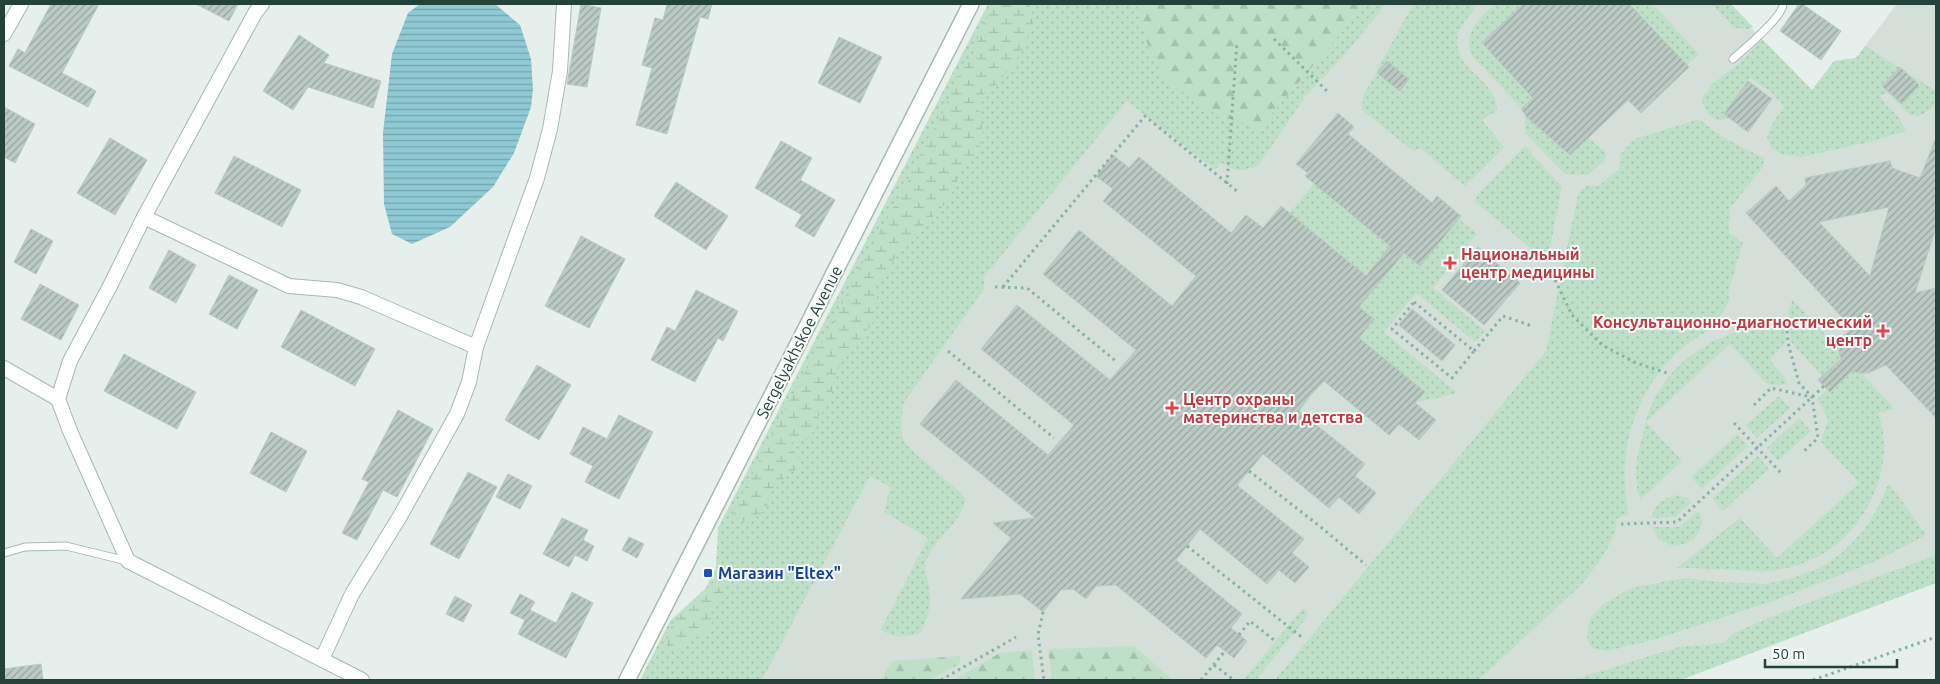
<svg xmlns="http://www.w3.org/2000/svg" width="1940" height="684" viewBox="0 0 1940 684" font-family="Ubuntu,sans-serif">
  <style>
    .built { fill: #d4dfda }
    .grass { fill: url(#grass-dots) }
    .forest { fill: url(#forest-firs) }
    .wetland { fill: url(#wetland-marsh) }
    .water { fill: url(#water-rules) }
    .building { fill: url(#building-hatch); stroke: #b8c9c2; fill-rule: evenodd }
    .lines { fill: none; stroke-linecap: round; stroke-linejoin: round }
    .lane-casing { stroke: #a8b8b2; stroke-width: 9 }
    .street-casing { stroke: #a8b8b2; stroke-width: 16 }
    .secondary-casing { stroke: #a4bbb3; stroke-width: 18 }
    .path { stroke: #86b3a5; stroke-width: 3; stroke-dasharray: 2.5 4; stroke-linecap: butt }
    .lane { stroke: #fff; stroke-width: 7 }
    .street { stroke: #fff; stroke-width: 14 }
    .secondary { stroke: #fff; stroke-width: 15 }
    .health-dot { fill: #e0444e; stroke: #f7fbf9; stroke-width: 2 }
    .transit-dot { fill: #1a4fb4; stroke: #f7fbf9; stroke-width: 2 }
    .labels { text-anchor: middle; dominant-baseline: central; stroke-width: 4; stroke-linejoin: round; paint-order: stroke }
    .health-label { font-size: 16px; font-weight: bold; fill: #be3a42; stroke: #f7fbf9; text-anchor: start }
    .street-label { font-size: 16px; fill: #24423a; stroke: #f7fbf9 }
    .transit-label { font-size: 16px; font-weight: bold; fill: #164399; stroke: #f7fbf9; text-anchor: start }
  </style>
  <defs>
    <pattern id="grass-dots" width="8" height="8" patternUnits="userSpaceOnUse" patternTransform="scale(1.25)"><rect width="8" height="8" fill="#bfe0c8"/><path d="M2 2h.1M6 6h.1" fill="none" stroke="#a4c1ad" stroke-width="1.8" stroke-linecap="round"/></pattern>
    <pattern id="forest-firs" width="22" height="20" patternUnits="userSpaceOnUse" patternTransform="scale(1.25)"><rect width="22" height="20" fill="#bfe0c8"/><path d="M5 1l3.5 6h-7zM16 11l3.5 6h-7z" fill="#a4c1ad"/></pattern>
    <pattern id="wetland-marsh" width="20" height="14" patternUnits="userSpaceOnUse" patternTransform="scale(1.25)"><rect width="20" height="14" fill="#bfe0c8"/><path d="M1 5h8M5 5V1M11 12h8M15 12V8" fill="none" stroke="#a4c1ad"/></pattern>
    <pattern id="water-rules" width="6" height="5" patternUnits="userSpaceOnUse" patternTransform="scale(1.25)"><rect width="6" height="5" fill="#8ec9d4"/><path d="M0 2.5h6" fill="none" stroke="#74a5ad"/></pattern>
    <pattern id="building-hatch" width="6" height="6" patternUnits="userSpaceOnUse" patternTransform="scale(1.25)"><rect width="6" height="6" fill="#bbcac4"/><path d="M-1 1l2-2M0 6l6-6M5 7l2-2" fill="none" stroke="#98a6a0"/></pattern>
  </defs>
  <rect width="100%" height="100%" fill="#e6efeb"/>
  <path class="built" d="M1105,4H1727L1812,90L1834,61L1856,58L1897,4H1936V578L1666,680H750Z"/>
  <g class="grass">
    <path d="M988,4H1386L1342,58L1305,97L1258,166C1240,172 1237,172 1221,163L1215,170L1127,101L984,277V289L903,404L901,430L904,441L913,451L962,494L966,500C958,527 936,536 926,561C923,570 929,582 930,591C932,605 926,621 921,633C905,637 894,640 881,629L928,538L884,512L890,487L870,476L762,680H640L670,621L705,589L716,568L718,528Z"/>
    <path d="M1413,4H1476C1473,16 1460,22 1458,37C1453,72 1497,78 1497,110L1482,120L1504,147L1465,186L1420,148L1414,152L1362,110L1363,96Z"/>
    <path d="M1494,4H1653L1699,54L1640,109L1628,98L1588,137L1606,153V159L1588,175L1565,174L1525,133V112L1472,56C1462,33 1479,19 1494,4Z"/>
    <path d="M1711,4H1731L1753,27L1748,29L1735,28Z"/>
    <path d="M1762,39L1812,90L1834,61L1856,58L1865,46L1936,91L1934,107L1919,116L1910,115L1888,93L1880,96L1886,105L1898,116L1906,131L1870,142L1801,157L1781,154L1771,148L1767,136L1772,124L1784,106L1770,91L1750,78L1724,114L1729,118L1717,121L1707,113L1701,99L1712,84L1741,62Z"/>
    <path d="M1699,119C1719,137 1740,146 1764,158L1763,167L1730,208L1729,232L1743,243L1728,293L1730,300C1723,311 1717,323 1707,331C1697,338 1688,343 1679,351C1650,378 1631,414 1626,454C1623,474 1626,495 1628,515L1617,518L1615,534L1602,558L1582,584L1479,680H1275L1546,351L1578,194L1587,185L1598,186L1619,169L1620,155L1634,139Z"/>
    <path d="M1525,146L1562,187L1549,252L1540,256L1475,202L1477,195Z"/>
    <path d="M1314,183L1390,246L1366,276L1290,213Z"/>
    <path d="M1459,219L1477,234L1433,288L1485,331L1475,342L1416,293L1384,332L1457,393L1415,403L1425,392L1344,326L1404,253L1420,266Z"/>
    <path d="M1793,300L1895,409L1878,413C1888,439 1885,466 1875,491C1857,537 1817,567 1768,571C1757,572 1745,570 1734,570C1715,569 1696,568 1677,568L1740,518L1777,558L1859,483L1821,442L1828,419L1817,399L1831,386L1790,341L1788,309Z"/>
    <path d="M1766,325L1784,326L1786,342L1770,360L1786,379L1787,384L1768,385L1730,344L1646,422L1682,461L1640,500C1633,481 1636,456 1642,437C1645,426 1647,414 1652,404C1672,359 1719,331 1766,325Z"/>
    <path d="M1779,396L1790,408L1757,438L1746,425Z"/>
    <path d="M1799,418L1811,431L1778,461L1767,448Z"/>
    <path d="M1737,434L1748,446L1702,489L1691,477Z"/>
    <path d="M1758,456L1769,469L1723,511L1712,499Z"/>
    <path d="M1889,483L1926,535L1874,562L1773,601L1653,640L1607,651L1594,649L1590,645L1587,637L1590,618L1604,604L1631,588L1682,578L1722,582L1766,584L1792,578L1820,568L1843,552L1864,530L1876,511Z"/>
    <path d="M1677,495L1687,498L1692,502L1675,517L1651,518C1655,504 1663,498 1677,495Z"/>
    <path d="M1699,510C1714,542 1664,562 1652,527H1679Z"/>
    <path d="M1936,555V583L1681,680H1572L1679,647L1723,643L1734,633L1773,616Z"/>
    <path d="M1303,608L1307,611V617L1256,680H1243Z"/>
  </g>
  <g class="forest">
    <path d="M1137,4H1366L1257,131L1251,126L1215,114L1165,80L1147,43Z"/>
    <path d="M1134,646L1173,680H1052L1048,649Z"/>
    <path d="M1032,650L1035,680H953L1000,653Z"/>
    <path d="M961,656L959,664L931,680H881L892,661Z"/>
  </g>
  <g class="wetland">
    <path d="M994,4H1030L1033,23L1022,52L996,86L981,96C977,111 980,113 982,127C985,147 971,162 958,174L956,187L944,205L900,250L877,286V303L873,322L836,370L831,400L825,410L816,418L813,432L805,441L798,439L788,445L797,455L802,467L791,472L771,490L766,510L748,521H740L733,513L781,416L838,314L853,280L913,172L923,147L941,117L956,80L977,47L978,36Z"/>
    <path d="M721,574L726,576L723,598C714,601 709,605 708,614L713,621C707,637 701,633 688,638L686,647L676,651L666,648C668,641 668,631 672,625C681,609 707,590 721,574Z"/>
  </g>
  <path class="water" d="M420,4H495L520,25L531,59L533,89L531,107L514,153L493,187L450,227L412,244L392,234L384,204L383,133L392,54L408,13Z"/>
  <g class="building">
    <path d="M51,4H99L62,73L96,91L88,107L9,66L18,49L25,53Z"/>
    <path d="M196,4H238L229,21Z"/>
    <path d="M581,4L601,8L587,87L567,84Z"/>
    <path d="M667,4H712L708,19L700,17L667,134L636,125L652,68L642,65L655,18L663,20Z"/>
    <path d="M1523,4H1629L1689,67L1641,113L1628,100L1570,155L1527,117L1521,109L1533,98L1482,43Z"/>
    <path d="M1799,4H1802L1841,31L1821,60L1780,31Z"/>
    <path d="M299,35L329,55L324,63L381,81L373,108L308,87L293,110L263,91Z"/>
    <path d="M839,37L882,57L860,103L818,83Z"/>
    <path d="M1387,61L1409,79L1400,91L1377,73Z"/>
    <path d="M1900,67L1919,85L1902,104L1882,86Z"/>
    <path d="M1748,81L1772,99L1748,132L1724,114Z"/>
    <path d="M4,107L35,124L15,163L4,157Z"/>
    <path d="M1338,113L1354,127L1348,134L1432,203L1437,196L1461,216L1420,266L1404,253L1359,307L1374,319L1359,338L1425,392L1415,403L1436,420L1419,440L1399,424L1389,435L1324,381L1309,397L1299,411L1365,464L1355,476L1376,493L1359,514L1339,497L1329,508L1263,454L1237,485L1304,539L1292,553L1309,567L1295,583L1279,570L1267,584L1200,529L1176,560L1242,614L1231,628L1247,641L1234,658L1217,645L1206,658L1116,585L1096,586L1086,599L1073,589L1061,590L1043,612L1020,594L961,599L1011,538L993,523L1035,518L920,424L956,380L1048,455L1074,425L981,349L1017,305L1110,380L1136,350L1043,274L1079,230L1172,306L1196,276L1103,201L1113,189L1096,176L1113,155L1129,168L1139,157L1231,233L1246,215L1263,228L1281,206L1366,276L1390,246L1305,176L1308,173L1296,164Z"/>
    <path d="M110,138L147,160L115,215L77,193Z"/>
    <path d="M1935,140H1936V228L1915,293L1936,288V418L1886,365L1868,373H1860L1852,371L1830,392L1818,380L1841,359L1839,351L1840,343L1844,335L1852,328L1746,213L1776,186L1789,201L1806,185L1805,178L1890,161L1892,168L1920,178ZM1889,207L1870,276L1819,222Z"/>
    <path d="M781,141L812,158L800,180L835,200L814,237L795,226L802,215L755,188Z"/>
    <path d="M234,156L301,190L282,227L215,193Z"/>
    <path d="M676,182L728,216L706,250L654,216Z"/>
    <path d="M31,229L53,241L36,274L14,262Z"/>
    <path d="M581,236L625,259L589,328L545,306Z"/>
    <path d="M1478,247L1520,283L1484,325L1442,290Z"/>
    <path d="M169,250L196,265L176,303L149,288Z"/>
    <path d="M229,275L258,290L237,329L209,314Z"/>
    <path d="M40,284L79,305L61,340L21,319Z"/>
    <path d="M696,290L738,311L723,341L718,338L695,382L651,360L667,327L675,331Z"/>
    <path d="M1412,309L1455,345L1442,361L1399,325Z"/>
    <path d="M301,310L375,349L355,386L281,347Z"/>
    <path d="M124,354L196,392L177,429L104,391Z"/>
    <path d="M537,365L571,385L539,440L505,420Z"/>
    <path d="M398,410L433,429L397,497L383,490L357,540L342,533L369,482L362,479Z"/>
    <path d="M619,415L653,432L619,499L585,482L593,466L570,454L583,427L607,439Z"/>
    <path d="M271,432L307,451L286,492L250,473Z"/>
    <path d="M468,472L497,487L459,559L430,544Z"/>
    <path d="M508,474L532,486L520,509L496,497Z"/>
    <path d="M562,518L588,530L583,540L594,546L587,561L575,555L569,567L543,554Z"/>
    <path d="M629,537L644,544L637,558L622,550Z"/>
    <path d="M572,592L593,603L566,658L518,634L525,620L510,613L520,594L535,602L530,610L556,623Z"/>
    <path d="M455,596L472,605L463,622L446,614Z"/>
    <path d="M41,664L43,680H4V669Z"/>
  </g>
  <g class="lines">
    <defs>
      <g id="lane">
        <path d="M1733,59C1744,49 1783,17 1783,4"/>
        <path d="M4,553L25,547L66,546L127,561"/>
      </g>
      <g id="street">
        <path d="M262,4L255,13L144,217L110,286L70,361L58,399L70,431L128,561L362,680"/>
        <path d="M4,34L21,4"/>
        <path d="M144,217L289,286L337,290L361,297L476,347"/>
        <path d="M4,368L58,399"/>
        <path d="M322,659L352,594L399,518L457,414L469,382L476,347L537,178L550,129L560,71L564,4"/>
      </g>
      <path id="secondary" d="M627,680L971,4"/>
    </defs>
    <use href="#lane" class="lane-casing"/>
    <use href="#street" class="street-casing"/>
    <use href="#secondary" class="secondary-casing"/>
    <g class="path">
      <path d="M1274,39L1329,93"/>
      <path d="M1227,184L1237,42"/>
      <path d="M1555,280L1572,315L1602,345L1636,363L1667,373"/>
      <path d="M995,287L1027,288L1117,362"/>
      <path d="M1003,287L1145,116L1238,192"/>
      <path d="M1414,302L1474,351L1452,378L1392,329Z"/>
      <path d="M1786,318L1788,343L1799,383L1812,397L1818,438L1803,452"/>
      <path d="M948,351L1054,438"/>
      <path d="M1474,351L1503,316L1532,326"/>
      <path d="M1754,405L1771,388L1811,397"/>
      <path d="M1734,423L1781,473"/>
      <path d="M1249,471L1322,528L1366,565"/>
      <path d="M1621,524L1677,522L1824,386"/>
      <path d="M1187,546L1304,639"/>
      <path d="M1043,612L1038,635L1044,680"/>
      <path d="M1239,635L1250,621L1274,640"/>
      <path d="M1214,665L1234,680"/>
      <path d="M941,680L1016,637"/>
      <path d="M1201,680L1225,651"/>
      <path d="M1813,680L1936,637"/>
    </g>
    <use href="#lane" class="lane"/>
    <use href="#street" class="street"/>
    <use href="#secondary" class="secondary"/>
  </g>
  <g class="health-dot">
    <path d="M1447.5 255.5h5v5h5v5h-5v5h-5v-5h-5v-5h5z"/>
    <path d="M1880.5 323.5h5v5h5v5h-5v5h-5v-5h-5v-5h5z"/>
    <path d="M1169.5 400.5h5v5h5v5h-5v5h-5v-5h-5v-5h5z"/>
  </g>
  <rect class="transit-dot" x="703" y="568" width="10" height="10" rx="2.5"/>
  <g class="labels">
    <g class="health-label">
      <text x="1461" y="254">Национальный<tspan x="1461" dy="18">центр медицины</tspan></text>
      <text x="1872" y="322" text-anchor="end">Консультационно-диагностический<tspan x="1872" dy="18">центр</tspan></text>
      <text x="1183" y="399">Центр охраны<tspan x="1183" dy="18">материнства и детства</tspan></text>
    </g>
    <g class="street-label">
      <text transform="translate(799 342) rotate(-63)">Sergelyakhskoe Avenue</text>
    </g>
    <g class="transit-label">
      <text x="718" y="573">Магазин "Eltex"</text>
    </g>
  </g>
  <rect width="1940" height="684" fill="none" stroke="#24423a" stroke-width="10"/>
  <path d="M1765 659v8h132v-8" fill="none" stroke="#24423a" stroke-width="2.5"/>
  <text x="1772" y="659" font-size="15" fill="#24423a" stroke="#f7fbf9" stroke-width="4" paint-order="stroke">50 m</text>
</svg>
